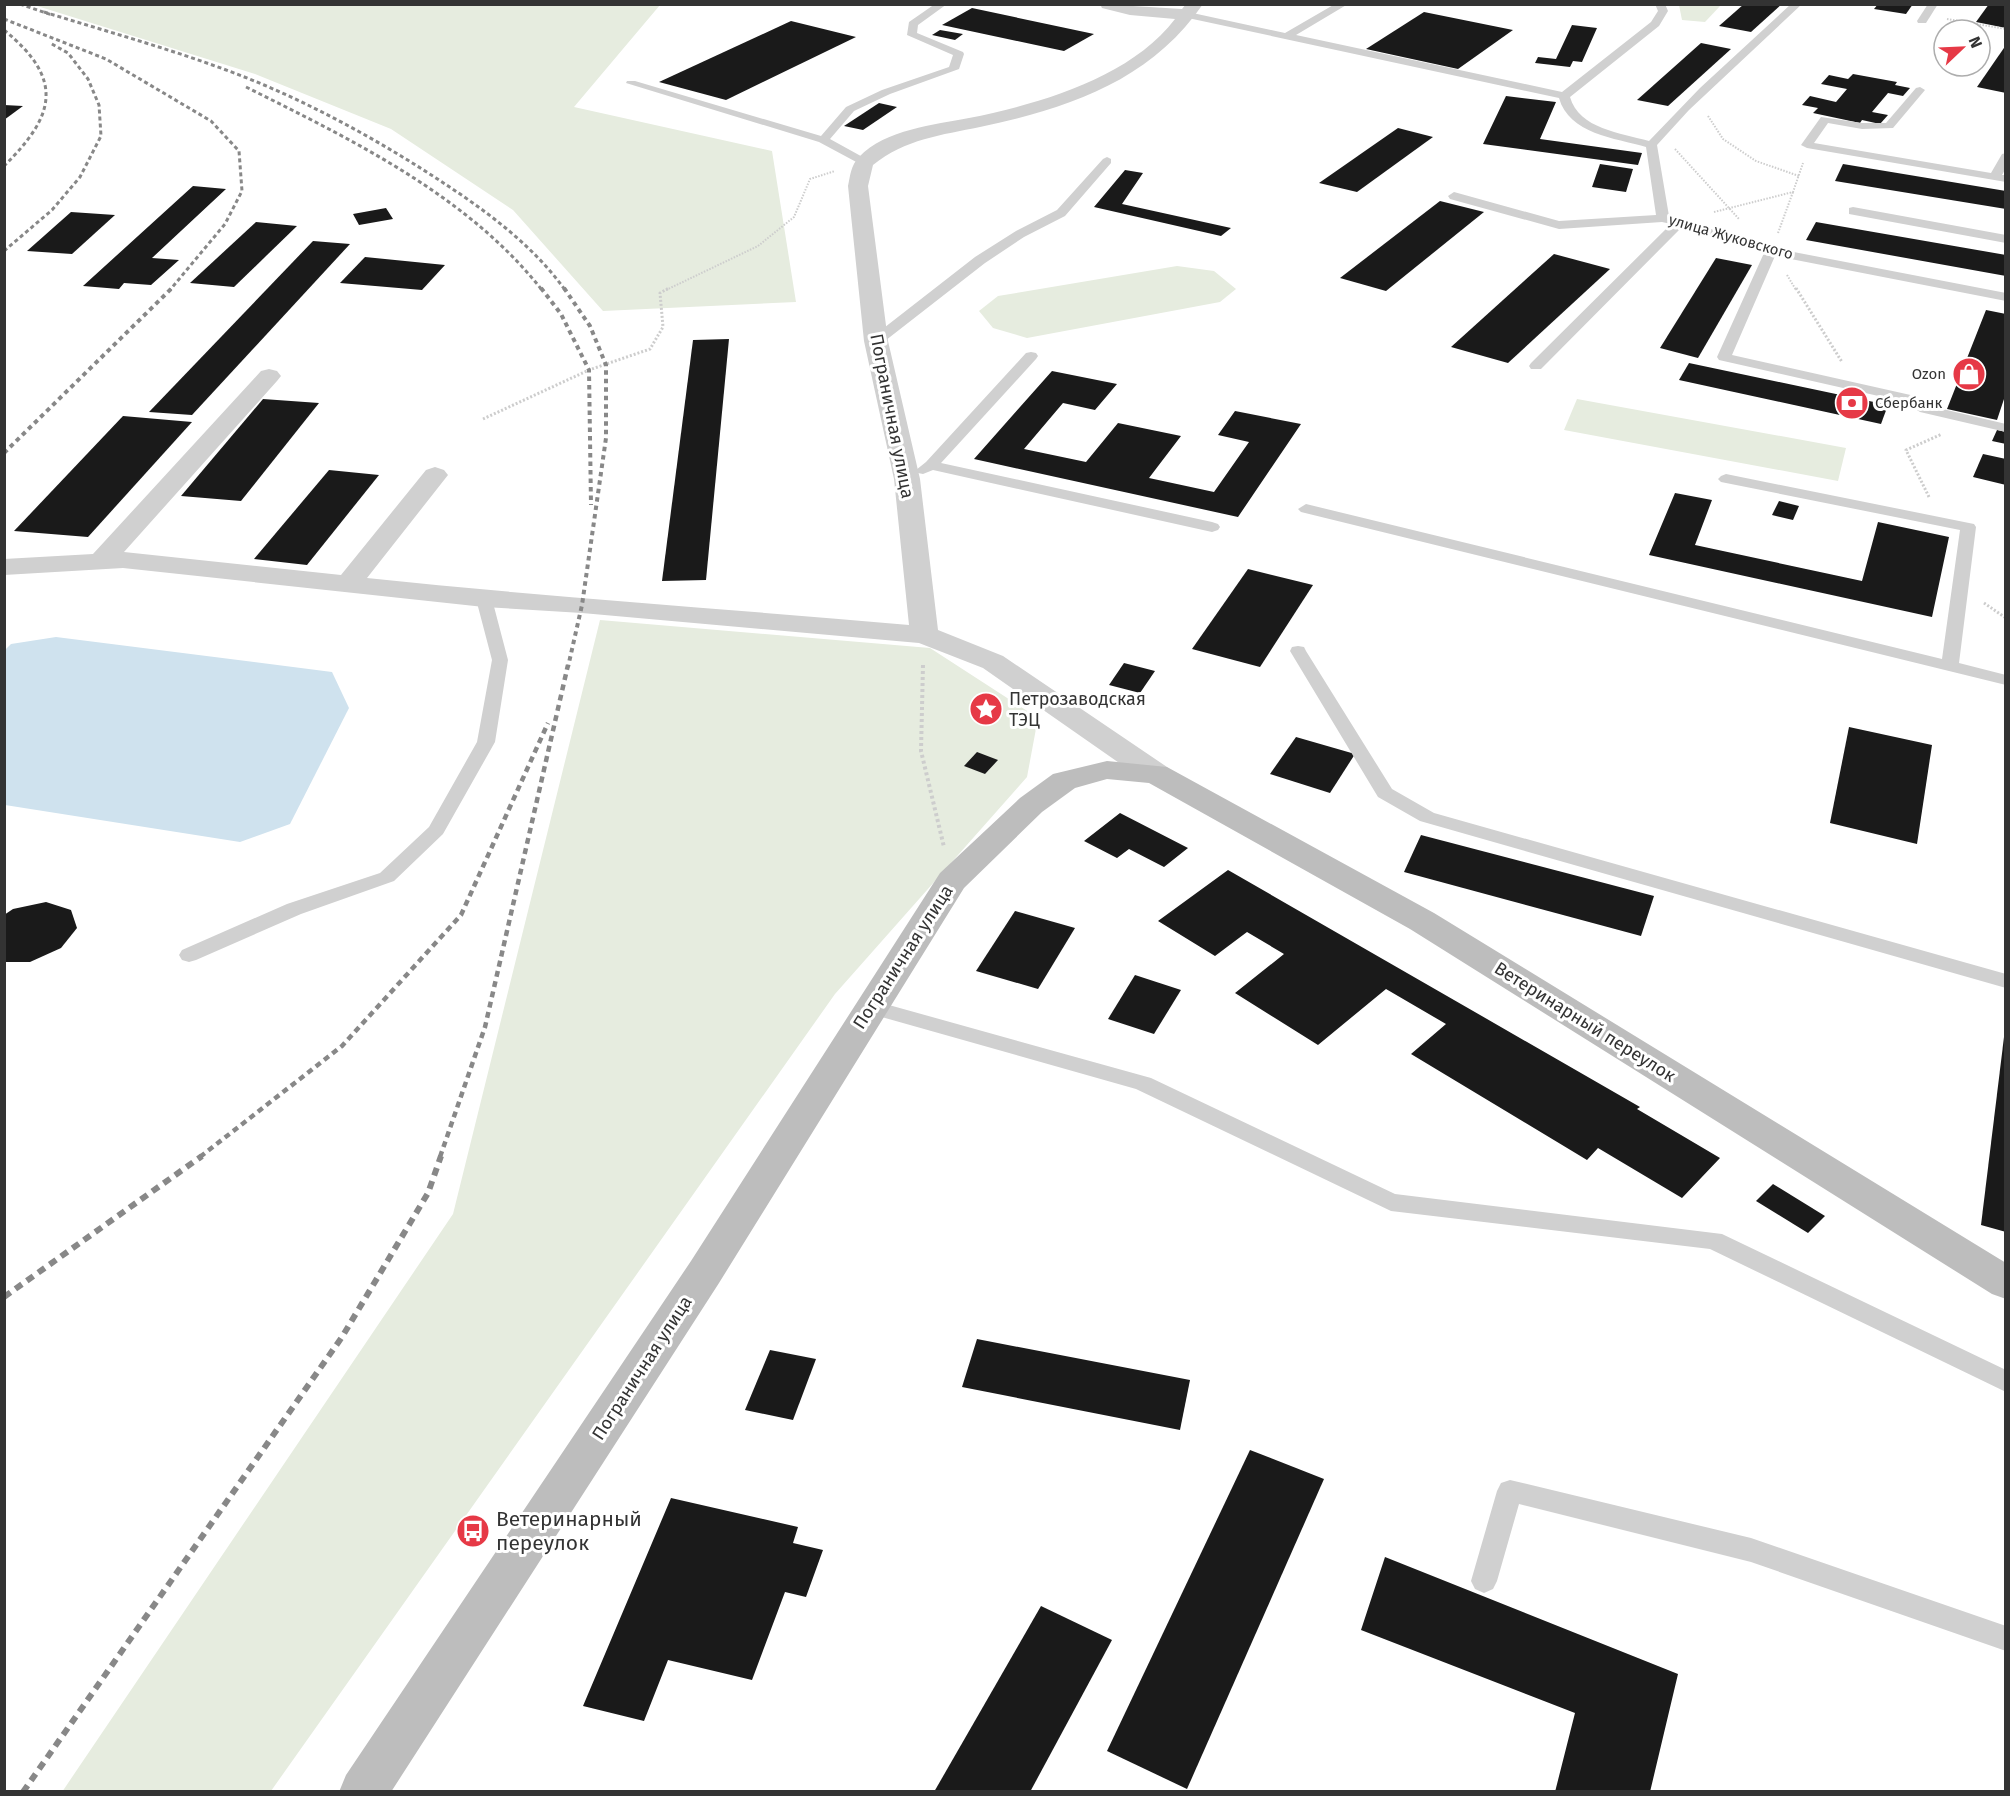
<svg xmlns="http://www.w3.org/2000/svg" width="2010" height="1796" viewBox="0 0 2010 1796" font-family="'Fira Sans',sans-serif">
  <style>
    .green { fill: #e6ecdf }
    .water { fill: #cfe2ee }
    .building { fill: #1a1a1a }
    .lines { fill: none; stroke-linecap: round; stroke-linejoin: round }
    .path-far2 { stroke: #cdcdcd; stroke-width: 2; stroke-dasharray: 1.5 1.5; stroke-linecap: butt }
    .path-far1 { stroke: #cdcdcd; stroke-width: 3; stroke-dasharray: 2 2; stroke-linecap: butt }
    .path { stroke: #cdcdcd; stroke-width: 4; stroke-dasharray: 3 3; stroke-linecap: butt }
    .service { fill: #d0d0d0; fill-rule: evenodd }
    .minor { fill: #d0d0d0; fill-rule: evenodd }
    .secondary { fill: #bdbdbd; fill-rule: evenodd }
    .rail-far3 { stroke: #888; stroke-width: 3; stroke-dasharray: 4 3; stroke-linecap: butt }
    .rail-far2 { stroke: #888; stroke-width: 4; stroke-dasharray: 4.5 4; stroke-linecap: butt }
    .rail-far1 { stroke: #888; stroke-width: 4.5; stroke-dasharray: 6 4.5; stroke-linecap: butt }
    .rail { stroke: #888; stroke-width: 6; stroke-dasharray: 8 6; stroke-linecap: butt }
    .labels { text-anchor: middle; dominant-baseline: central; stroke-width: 6; stroke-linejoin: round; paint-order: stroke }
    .far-street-label { font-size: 15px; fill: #333; stroke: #fff }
    .far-poi-label { font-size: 15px; fill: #333; stroke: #fff; text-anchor: end }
    .street-label { font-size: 18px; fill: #333; stroke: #fff }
    .poi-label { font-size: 18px; fill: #333; stroke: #fff; text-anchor: start }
    .near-poi-label { font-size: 21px; fill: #333; stroke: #fff; text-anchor: start }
  </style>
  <rect width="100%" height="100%" fill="#fff"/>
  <g class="green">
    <path d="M34,5H660L574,107L772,151L796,302L603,311L513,210L391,129L255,74Z"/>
    <path d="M1679,5V4L1721,5L1705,22L1682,20Z"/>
    <path d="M1177,266L1214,271L1236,289L1220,302L1027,338L993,328L979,311L998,296Z"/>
    <path d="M1577,399L1846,448L1838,481L1564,430Z"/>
    <path d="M600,620L930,648L1038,718L1027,777L835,994L271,1791L62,1792L453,1214Z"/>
  </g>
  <path class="water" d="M56,637L332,672L349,708L290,824L240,842L5,805V650L11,644Z"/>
  <g class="building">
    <path d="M1744,4H1782L1751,32L1719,26Z"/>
    <path d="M1878,4H1913L1906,14L1874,9Z"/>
    <path d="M1989,4L2006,6V28L1976,22Z"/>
    <path d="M972,8L1094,34L1064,51L942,25Z"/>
    <path d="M1424,12L1513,30L1458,69L1366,49Z"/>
    <path d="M791,21L856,37L726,100L659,82Z"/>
    <path d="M1572,25L1597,28L1582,62L1573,61L1570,67L1535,63L1538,57L1556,59Z"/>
    <path d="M940,30L963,34L955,40L932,35Z"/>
    <path d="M1701,43L1731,49L1668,106L1637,100Z"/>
    <path d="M2006,45V93L1977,87Z"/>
    <path d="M1853,74L1897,82L1895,85L1910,88L1903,96L1888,93L1872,112L1888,115L1880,124L1862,120L1860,123L1813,113L1818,108L1802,105L1810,96L1836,102L1847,89L1821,84L1829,75L1848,79Z"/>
    <path d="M1506,96L1556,102L1540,139L1642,153L1638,165L1483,144Z"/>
    <path d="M879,103L897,107L863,130L844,126Z"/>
    <path d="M4,105L23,106L4,120Z"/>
    <path d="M1398,128L1433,137L1357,192L1319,183Z"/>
    <path d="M1600,164L1633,169L1626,192L1592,187Z"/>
    <path d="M1843,164L2006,191V209L1835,181Z"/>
    <path d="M1125,170L1143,173L1122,204L1231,228L1221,236L1094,207Z"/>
    <path d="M193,186L226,189L152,258L179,260L151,285L124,283L119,289L83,286Z"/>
    <path d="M1440,201L1484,212L1386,291L1340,278Z"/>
    <path d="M386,208L393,219L359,225L353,214Z"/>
    <path d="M71,212L115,215L72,254L27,251Z"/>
    <path d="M256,222L297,226L234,287L190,283Z"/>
    <path d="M1816,222L2006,255V276L1806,240Z"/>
    <path d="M313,241L350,244L192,415L149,412Z"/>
    <path d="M1554,254L1610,269L1508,363L1451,347Z"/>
    <path d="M365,257L445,265L422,290L340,283Z"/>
    <path d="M1716,258L1752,265L1698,358L1660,348Z"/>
    <path d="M1986,310L2006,314V393L1997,420L1947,409Z"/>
    <path d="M729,339L706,580L662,581L693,340Z"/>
    <path d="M1689,363L1888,405L1881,424L1679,380Z"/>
    <path d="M1052,371L1117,384L1095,410L1063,403L1024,449L1086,462L1118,423L1181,436L1149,478L1214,492L1249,442L1218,435L1235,411L1301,424L1238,517L974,459Z"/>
    <path d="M263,399L319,403L241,501L181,496Z"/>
    <path d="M123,416L192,422L88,537L14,531Z"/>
    <path d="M1997,430L2006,432V444L1992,441Z"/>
    <path d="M1983,454L2006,459V485L1973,477Z"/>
    <path d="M329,470L379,475L307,565L254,559Z"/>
    <path d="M1675,493L1712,500L1695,545L1862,581L1878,522L1949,537L1932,617L1649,555Z"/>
    <path d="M1779,501L1799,506L1793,520L1772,515Z"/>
    <path d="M1248,569L1313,585L1260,667L1192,649Z"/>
    <path d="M1124,663L1155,671L1140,693L1109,685Z"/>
    <path d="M1849,727L1932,745L1917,844L1830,823Z"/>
    <path d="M1296,737L1355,754L1330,793L1270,774Z"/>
    <path d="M977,752L998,760L985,774L964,766Z"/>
    <path d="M1120,813L1188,848L1164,867L1129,849L1117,858L1084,841Z"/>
    <path d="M1421,835L1654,896L1641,936L1404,872Z"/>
    <path d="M1228,870L1640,1107L1637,1109L1720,1158L1682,1198L1598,1148L1587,1160L1411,1054L1446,1024L1386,989L1318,1045L1235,993L1284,954L1247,932L1215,956L1158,921Z"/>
    <path d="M46,902L71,910L77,928L61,948L30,962H4V915L13,909Z"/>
    <path d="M1015,911L1075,928L1038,989L976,971Z"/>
    <path d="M1135,975L1181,990L1154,1034L1108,1019Z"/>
    <path d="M2004,1037H2006V1232L1981,1225Z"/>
    <path d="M1773,1184L1825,1216L1808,1233L1756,1201Z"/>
    <path d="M977,1339L1190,1380L1180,1430L962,1387Z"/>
    <path d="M770,1350L816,1359L793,1420L745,1410Z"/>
    <path d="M1250,1450L1324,1479L1187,1789L1107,1751Z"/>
    <path d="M671,1498L798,1527L793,1543L823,1550L806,1597L785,1592L752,1680L668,1660L644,1721L583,1706Z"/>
    <path d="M1385,1557L1678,1674L1650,1792H1555L1575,1713L1361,1630Z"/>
    <path d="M1041,1606L1112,1640L1030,1792H934Z"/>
  </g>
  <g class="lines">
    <g class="path-far2">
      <path d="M1947,19L2006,29"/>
      <path d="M1708,116L1723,139L1756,161L1799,176"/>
      <path d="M1675,149L1739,219"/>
      <path d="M1714,212L1793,192L1803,163"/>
      <path d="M1778,233L1793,192"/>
      <path d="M1787,275L1796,290"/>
      <path d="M666,290L758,246L794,217L810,179L835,171"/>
    </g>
    <g class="path-far1">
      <path d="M1796,288L1842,362"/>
      <path d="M483,419L589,370L650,349L663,327L660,293L669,288"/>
      <path d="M1929,497L1906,450L1942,434"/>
      <path d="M1984,603L2006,618"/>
      <path d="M923,667V663"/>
    </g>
    <path class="path" d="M923,665L921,751L944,847"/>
    <g class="service">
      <path d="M935,4H947L918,25L917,33L963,52L964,54L959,69L890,94L854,111L830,139L868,160V164H860L819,142L626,83L627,81H635L821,136L846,107L882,90L949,67L953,55L907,35L909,22Z"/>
      <path d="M1335,4H1348L1296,35L1562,92L1651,22L1658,11L1655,4H1665L1668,11L1659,26L1570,97C1579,129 1621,133 1649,141L1700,88L1791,4H1802L1689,110L1657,145L1669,216L1773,248L2006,293V301L1775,256L1732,355L1915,396L1930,406L2006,424V432L1920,412L1905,402L1719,360L1717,357L1764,253L1681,228L1541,369H1531L1529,366L1531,363L1671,224L1662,222L1559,229L1450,199L1448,196L1454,192L1559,221L1656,215L1646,147C1615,138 1569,134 1559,98L1188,18L1183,15L1188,12L1285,33Z"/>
      <path d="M1928,4H1938L1926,23H1918L1917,21Z"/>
      <path d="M1920,87L1925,90L1893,128L1862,129L1828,123L1814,143L1991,173L2002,154L2006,153V168L2002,175H2006V182L1807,148L1801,145L1821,117L1862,123H1886L1916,88Z"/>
      <path d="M1107,157L1111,159V163L1065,216L1024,237L985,263L881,344H871L869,341L871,338L975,257L1016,231L1057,210L1103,159Z"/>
      <path d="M1853,207L2006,235V243L1849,214V208Z"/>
      <path d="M1031,352L1036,353L1038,356L1036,359L941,463L1212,522L1218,524L1220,527L1218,530L1212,532L933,470L923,474L918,473L916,470L926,462L1026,353Z"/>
      <path d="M1726,474L1974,524L1976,527L1959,663L2006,675V685L1301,512L1298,509L1306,504L1942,659L1960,530L1721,482L1718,479L1721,476Z"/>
      <path d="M484,594L492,599L508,660L495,742L443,834L394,881L301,914L196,960L189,962L182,960L179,955L182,950L287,904L380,873L429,827L477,742L492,660L476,599Z"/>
      <path d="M1298,646L1304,647L1306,651L1392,789L1434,813L2006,974V988L1420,821L1378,797L1290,651L1292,647Z"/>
      <path d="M871,1000L1151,1078L1395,1194L1722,1234L2006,1370V1392L1710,1249L1391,1211L1136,1089L864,1012L861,1007L864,1002Z"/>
      <path d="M1510,1480L1751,1538L2006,1626V1651L1751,1562L1519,1504L1497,1581L1493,1589L1484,1593L1475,1589L1471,1581L1497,1491L1501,1483Z"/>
    </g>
    <path class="minor" d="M1100,4L1182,9L1186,4H1203C1150,81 1069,108 980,127C942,135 905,139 873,165L868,186L888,341L920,479L938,630L1003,656L1167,767L1171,774L1167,781L1156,783L1145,781L983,668L919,643L582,613L484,607L123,568L4,575V559L93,554L261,371L269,369L277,371L281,376L277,381L124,552L341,575L426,470L435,467L444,470L448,475L367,578C547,597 728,609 909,625L894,479L864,341L848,186C850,176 851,165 859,157C886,129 934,125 969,118C1039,104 1130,78 1175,19L1130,15L1102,8Z"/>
    <path class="secondary" d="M1107,761L1167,767L1434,913L2006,1263V1299L1992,1294L1410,929L1149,783L1107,779L1075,788L1042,812L964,888L719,1283L391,1792H339L346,1775L691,1261L940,873L1020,798L1053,774Z"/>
    <g class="rail-far3">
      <path d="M20,4L52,15"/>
      <path d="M44,12C118,35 193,55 264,85C325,111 384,144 439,180C485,210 533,245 565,290"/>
      <path d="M4,19L106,59L211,121L239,151L242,191L225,224L170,290"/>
      <path d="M4,30C64,79 56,115 4,166"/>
      <path d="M246,87C352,140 467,195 542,290"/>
      <path d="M4,251L52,210L80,177L101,136L99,105L88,79L68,53L50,43"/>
    </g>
    <g class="rail-far2">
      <path d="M541,288L561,314L589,370L591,505"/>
      <path d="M564,288L590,326L606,365V438L582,605L568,667"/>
      <path d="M4,453L172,288"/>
    </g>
    <g class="rail-far1">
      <path d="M200,1157L342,1046L461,915L548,723"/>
      <path d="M440,1157L485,1027L568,665"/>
    </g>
    <g class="rail">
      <path d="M4,1297L202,1156"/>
      <path d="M23,1792L342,1337L428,1193L441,1156"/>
    </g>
  </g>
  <defs>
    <symbol id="shop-disc" viewBox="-11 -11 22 22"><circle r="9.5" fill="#e63946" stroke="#fff"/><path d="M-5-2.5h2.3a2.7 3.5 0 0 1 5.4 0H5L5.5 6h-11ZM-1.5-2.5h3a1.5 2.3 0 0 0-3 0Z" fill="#fff"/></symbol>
    <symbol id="bank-disc" viewBox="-11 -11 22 22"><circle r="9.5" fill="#e63946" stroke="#fff"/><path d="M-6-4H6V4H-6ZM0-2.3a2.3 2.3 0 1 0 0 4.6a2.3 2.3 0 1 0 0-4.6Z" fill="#fff"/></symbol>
    <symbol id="sight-disc" viewBox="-11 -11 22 22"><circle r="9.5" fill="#e63946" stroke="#fff"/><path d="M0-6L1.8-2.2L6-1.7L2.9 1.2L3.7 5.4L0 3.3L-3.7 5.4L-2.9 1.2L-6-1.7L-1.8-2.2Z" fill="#fff"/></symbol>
    <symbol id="bus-disc" viewBox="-11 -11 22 22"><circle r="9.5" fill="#e63946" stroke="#fff"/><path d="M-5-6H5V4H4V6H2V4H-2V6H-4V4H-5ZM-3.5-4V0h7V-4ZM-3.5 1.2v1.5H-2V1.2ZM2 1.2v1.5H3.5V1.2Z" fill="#fff"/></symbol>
  </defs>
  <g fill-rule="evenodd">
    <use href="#shop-disc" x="1950" y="355" width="38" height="38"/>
    <use href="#bank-disc" x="1833" y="384" width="38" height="38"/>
    <use href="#sight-disc" x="967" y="690" width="38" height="38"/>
    <use href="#bus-disc" x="454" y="1512" width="38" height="38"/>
  </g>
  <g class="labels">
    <g class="far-street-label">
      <text transform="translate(1731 237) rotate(16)">улица Жуковского</text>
    </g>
    <g class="far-poi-label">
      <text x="1946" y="374">Ozon</text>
      <text x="1875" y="403" text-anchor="start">Сбербанк</text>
    </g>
    <g class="street-label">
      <text transform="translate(892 416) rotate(79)">Пограничная улица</text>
      <text transform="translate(903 957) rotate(-57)">Пограничная улица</text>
      <text transform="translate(1585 1022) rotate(32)">Ветеринарный переулок</text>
      <text transform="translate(642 1368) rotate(-57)">Пограничная улица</text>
    </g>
    <g class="poi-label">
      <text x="1009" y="699">Петрозаводская<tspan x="1009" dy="21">ТЭЦ</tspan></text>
    </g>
    <g class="near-poi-label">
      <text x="496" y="1519">Ветеринарный<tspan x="496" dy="24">переулок</tspan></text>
    </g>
  </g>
  <rect width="2010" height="1796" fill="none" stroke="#333333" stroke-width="12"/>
  <g transform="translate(1962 48) rotate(67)"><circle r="28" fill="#ffffff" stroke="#adadad" stroke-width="1.5"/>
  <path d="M0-4.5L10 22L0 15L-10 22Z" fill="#e63946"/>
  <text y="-9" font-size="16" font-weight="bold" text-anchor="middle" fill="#333333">N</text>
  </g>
</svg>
